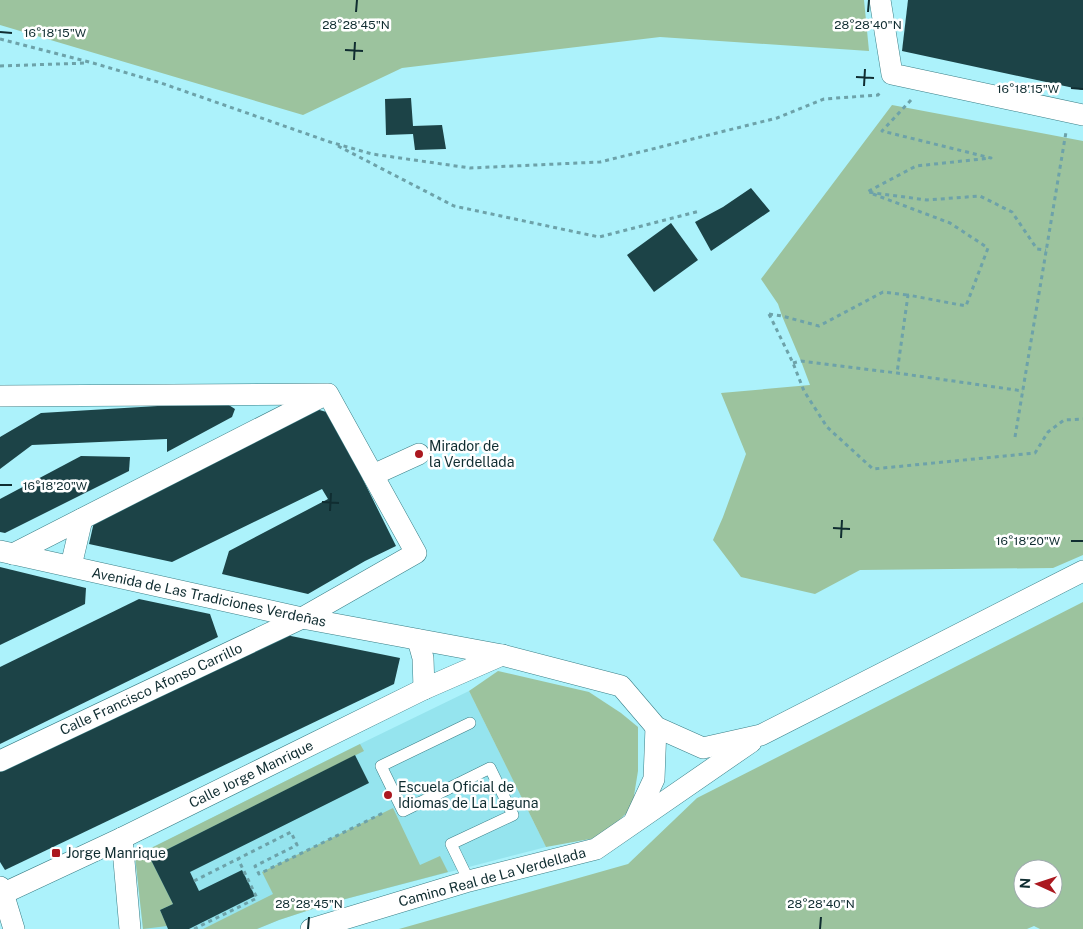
<svg xmlns="http://www.w3.org/2000/svg" width="1083" height="929" viewBox="0 0 1083 929" font-family="'Public Sans',sans-serif">
  <style>
    .built { fill: #95e4ee }
    .green { fill: #9cc39e; fill-rule: evenodd }
    .building { fill: #1c4347 }
    .lines { fill: none; stroke-linecap: round; stroke-linejoin: round }
    .lane-casing { stroke: #397e86; stroke-width: 12 }
    .street-casing { stroke: #397e86; stroke-width: 22 }
    .path { stroke: #6da2a9; stroke-width: 3; stroke-dasharray: 4 4; stroke-linecap: butt }
    .lane { stroke: #fff; stroke-width: 11 }
    .street { stroke: #fff; stroke-width: 21 }
    .ticks { fill: none; stroke: #102d31; stroke-width: 2 }
    .poi-dot { fill: #ab181f; stroke: #fff; stroke-width: 2 }
    .labels { text-anchor: middle; dominant-baseline: central; stroke-width: 5; stroke-linejoin: round; paint-order: stroke }
    .poi-label { font-size: 14px; fill: #102d31; stroke: #fff; text-anchor: start }
    .street-label { font-size: 14px; fill: #102d31; stroke: #fff }
    .ticks-label { font-size: 12px; text-anchor: middle; fill: #102d31; stroke: #fff; stroke-width: 5; stroke-linejoin: round; paint-order: stroke }
  </style>
  <rect width="100%" height="100%" fill="#acf2fb"/>
  <path class="built" d="M469,691L546,847L334,902L279,920L257,929H143L135,856L360,744Z"/>
  <g class="green">
    <path d="M0,0H864L869,51L660,37L402,68L303,115L0,25Z"/>
    <path d="M892,105L1083,141V555L1053,568L860,570L815,594L741,577L713,540L723,517L746,454L721,393L810,385L801,361L782,316L778,304L761,279Z"/>
    <path d="M1083,602V929H1040L1034,926L1027,929H399L628,864L697,798ZM1023,869H1053V899H1023Z"/>
    <path d="M498,671L589,692L621,713L638,727V771L632,808L601,837L546,847L469,691Z"/>
    <path d="M360,744L364,751L150,858L173,904L160,910L167,926L143,929L135,856Z"/>
    <path d="M393,808L420,865L440,856L448,872L334,902L279,920L257,929H203L273,894L262,872Z"/>
  </g>
  <g class="building">
    <path d="M908,0H1083V90L902,51Z"/>
    <path d="M411,98L413,126L442,125L446,149L415,150L413,134L386,135L385,99Z"/>
    <path d="M751,188L770,211L711,251L695,222L723,207Z"/>
    <path d="M671,223L698,260L654,292L627,255Z"/>
    <path d="M224,402L235,409L232,417L167,452V439L32,445L0,469V437L41,413Z"/>
    <path d="M316,409L330,413L396,546L365,561L308,594L222,574L229,551L328,499L322,489L172,562L89,544L94,522Z"/>
    <path d="M81,456L130,457L129,471L5,533L0,532V499Z"/>
    <path d="M0,567L86,588L85,604L0,645Z"/>
    <path d="M139,599L210,614L218,637L0,744V667Z"/>
    <path d="M281,634L400,658L394,684L5,870L0,862V769Z"/>
    <path d="M355,755L369,783L190,872L199,891L242,870L255,896L189,929H168L160,910L173,904L150,858Z"/>
  </g>
  <g class="lines">
    <defs>
      <path id="lane" d="M469,881L451,844L513,815L490,768L403,811L381,766L470,723"/>
      <g id="street">
        <path d="M880,0L892,74L1083,115"/>
        <path d="M0,396L328,394L416,553L302,618L0,761"/>
        <path d="M373,475L419,454"/>
        <path d="M0,551L302,618L502,655L621,686L656,727L703,748L761,735L1083,571"/>
        <path d="M13,554L323,396"/>
        <path d="M71,566L82,519"/>
        <path d="M418,640L423,658L424,689"/>
        <path d="M634,822L654,779L656,727"/>
        <path d="M122,838L130,929"/>
        <path d="M0,887L3,893L14,929"/>
        <path d="M0,895L122,838L424,689L502,655"/>
        <path d="M311,929L469,881L596,849L751,742"/>
      </g>
    </defs>
    <use href="#lane" class="lane-casing"/>
    <use href="#street" class="street-casing"/>
    <g class="path">
      <path d="M0,39L93,63L161,83L330,142L372,154L470,168L600,162L777,118L824,99L878,95L881,91"/>
      <path d="M0,66L87,63"/>
      <path d="M911,100L882,131L991,158L916,166L867,192L927,200L980,196L1012,212L1037,249L1046,250"/>
      <path d="M338,146L454,206L599,237L700,211"/>
      <path d="M873,194L950,223L988,248L966,306L908,295L897,373"/>
      <path d="M769,314L793,363L804,391L827,427L873,469L1035,453L1048,432L1064,420L1083,419"/>
      <path d="M769,314L782,316L819,326L883,292L908,295"/>
      <path d="M793,363L801,361L897,373L1023,391"/>
      <path d="M1015,437L1066,132"/>
      <path d="M194,881L291,832L297,845L255,866L259,874L385,812"/>
      <path d="M194,929L257,898L238,859"/>
    </g>
    <use href="#lane" class="lane"/>
    <use href="#street" class="street"/>
  </g>
  <path class="ticks" d="M356,12L357,0M868,12L869,0M0,32L12,33M345,50L363,51M354,60L355,42M856,77L874,78M864,86L865,69M1071,88L1083,89M0,485H12M322,502L339,503M330,511L331,493M833,528L850,529M841,538L842,520M1071,541H1083M308,929L309,917M820,929L821,917"/>
  <g class="poi-dot">
    <circle cx="419" cy="454" r="5"/>
    <circle cx="388" cy="795" r="5"/>
    <rect x="51" y="848" width="10" height="10" rx="2.5"/>
  </g>
  <g class="labels">
    <g class="poi-label">
      <text x="429" y="446">Mirador de<tspan x="429" dy="16">la Verdellada</tspan></text>
      <text x="398" y="787">Escuela Oficial de<tspan x="398" dy="16">Idiomas de La Laguna</tspan></text>
      <text x="66" y="853">Jorge Manrique</text>
    </g>
    <g class="street-label">
      <text transform="translate(209 597) rotate(12)">Avenida de Las Tradiciones Verdeñas</text>
      <text transform="translate(151 689) rotate(-25)">Calle Francisco Afonso Carrillo</text>
      <text transform="translate(251 774) rotate(-26)">Calle Jorge Manrique</text>
      <text transform="translate(492 877) rotate(-15)">Camino Real de La Verdellada</text>
    </g>
  </g>
  <g class="ticks-label">
    <text x="356" y="29">28°28'45"N</text>
    <text x="868" y="29">28°28'40"N</text>
    <text x="55" y="37">16°18'15"W</text>
    <text x="1028" y="93">16°18'15"W</text>
    <text x="55" y="490">16°18'20"W</text>
    <text x="1028" y="545">16°18'20"W</text>
    <text x="309" y="908">28°28'45"N</text>
    <text x="821" y="908">28°28'40"N</text>
  </g>
  <g transform="translate(1038 884) rotate(273)"><circle r="24" fill="#ffffff" stroke="#9fabad"/>
  <path d="M0-4L9 19L0 12L-9 19Z" fill="#ab181f"/>
  <text y="-8" font-size="14" font-weight="bold" text-anchor="middle" fill="#102d31">N</text>
  </g>
</svg>
